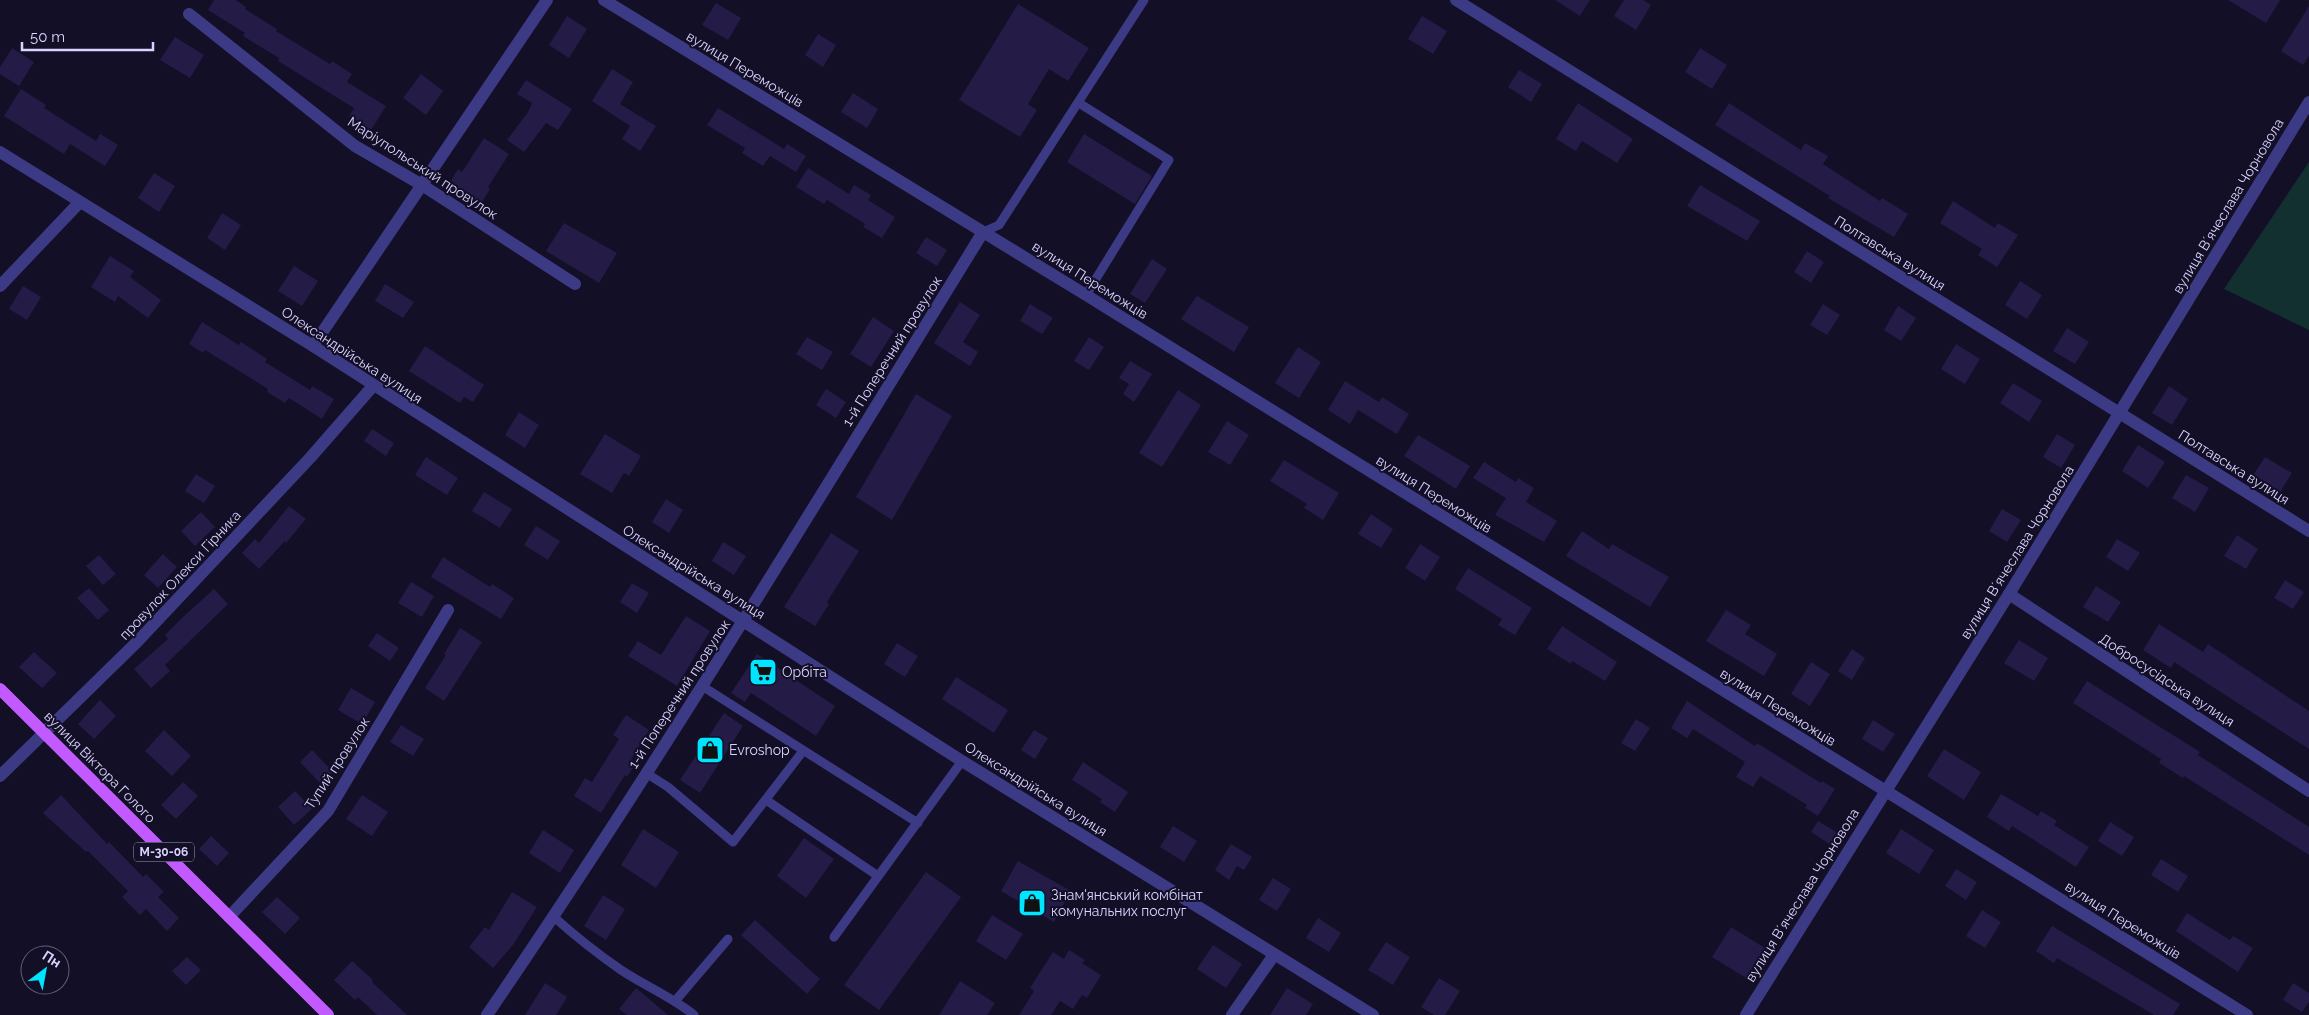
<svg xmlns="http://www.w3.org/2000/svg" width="2309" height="1015" viewBox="0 0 2309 1015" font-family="Raleway,sans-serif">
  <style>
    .green { fill: #12302f }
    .building { fill: #241b47 }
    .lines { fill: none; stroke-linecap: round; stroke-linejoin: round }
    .service { stroke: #3d3a85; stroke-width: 9 }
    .minor { stroke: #3d3a85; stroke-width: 12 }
    .tertiary { stroke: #3d3a85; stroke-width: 12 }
    .primary { stroke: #c25bff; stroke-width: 12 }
    .labels { text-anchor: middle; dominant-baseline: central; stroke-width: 4; stroke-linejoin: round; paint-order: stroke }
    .shield { fill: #130f26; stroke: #9e99be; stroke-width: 1 }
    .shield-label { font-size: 12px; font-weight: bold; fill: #d9d4ff }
    .street-label { font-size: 14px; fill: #d9d4ff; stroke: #130f26 }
    .poi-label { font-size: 14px; fill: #d9d4ff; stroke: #130f26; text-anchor: start }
  </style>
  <rect width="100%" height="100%" fill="#130f26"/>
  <path class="green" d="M2309,162V330L2224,289Z"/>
  <g class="building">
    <path d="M214,0H236L246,7L245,9L277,29L276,31L330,64L332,61L352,74L347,82L386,106L371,130L349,116L354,108L278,61L279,58L243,36L245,33L208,10Z"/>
    <path d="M1555,0H1590L1580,16Z"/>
    <path d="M1624,0H1643L1651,5L1636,30L1614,16Z"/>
    <path d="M2228,0H2280L2266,23Z"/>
    <path d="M716,3L741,18L728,40L702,25Z"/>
    <path d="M1018,4L1089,48L1068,81L1049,69L1028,104L1037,110L1020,137L959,100Z"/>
    <path d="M2309,6V56L2303,65L2281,51Z"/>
    <path d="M567,16L587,29L569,58L549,45Z"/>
    <path d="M1422,16L1447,31L1433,54L1408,39Z"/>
    <path d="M818,34L836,45L823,67L805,55Z"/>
    <path d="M175,37L204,55L190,78L160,60Z"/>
    <path d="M12,48L34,62L19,86L0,74V67Z"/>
    <path d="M1700,48L1727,65L1712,89L1685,72Z"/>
    <path d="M612,69L633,82L620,104L656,126L640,151L622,139L630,126L592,101Z"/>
    <path d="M1519,70L1542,84L1531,102L1508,87Z"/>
    <path d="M421,74L443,91L426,115L403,98Z"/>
    <path d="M526,80L572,109L558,130L546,123L524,152L507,140L528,112L532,103L517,94Z"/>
    <path d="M21,89L46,105L44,108L96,141L100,134L118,145L105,166L70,144L64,154L4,116Z"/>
    <path d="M853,93L878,109L867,128L841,112Z"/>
    <path d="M1578,103L1633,139L1617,163L1582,141L1576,151L1556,139Z"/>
    <path d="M1729,103L1801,150L1805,143L1828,156L1823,164L1880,201L1882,198L1908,214L1894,237L1828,198L1830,196L1715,125Z"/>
    <path d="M718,108L784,149L787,144L806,156L796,172L770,156L763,166L742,153L745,148L707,125Z"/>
    <path d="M1084,134L1152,176L1135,204L1067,162Z"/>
    <path d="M484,138L509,154L488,187L490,189L479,207L447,187L458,169L462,172Z"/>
    <path d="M808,168L849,194L854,185L871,195L868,200L895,217L882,238L863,227L865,224L827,200L824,204L796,187Z"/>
    <path d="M154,173L175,186L159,212L138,198Z"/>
    <path d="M1700,185L1760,221L1747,241L1687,206Z"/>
    <path d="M1953,201L1995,228L1998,223L2018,235L1997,267L1978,255L1982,249L1940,223Z"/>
    <path d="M222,213L241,225L225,250L207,238Z"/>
    <path d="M564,223L617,253L599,283L546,251Z"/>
    <path d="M926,237L947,250L937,266L916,253Z"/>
    <path d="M1807,251L1824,262L1811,283L1794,272Z"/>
    <path d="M110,256L134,271L130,277L161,300L148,318L118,296L115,302L91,287Z"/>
    <path d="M1152,259L1167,269L1145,303L1130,294Z"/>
    <path d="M294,266L318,281L302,306L278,291Z"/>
    <path d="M2020,281L2042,295L2027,319L2005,305Z"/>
    <path d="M385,284L414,302L403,318L375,301Z"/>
    <path d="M23,286L41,297L27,320L9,309Z"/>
    <path d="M1197,296L1249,327L1234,352L1181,319Z"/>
    <path d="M960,302L980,315L963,342L978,352L970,366L934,343Z"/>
    <path d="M1030,304L1053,318L1042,334L1020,321Z"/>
    <path d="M1823,304L1840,315L1827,335L1810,325Z"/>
    <path d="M1898,306L1916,318L1901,341L1884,330Z"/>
    <path d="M873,317L894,331L871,367L850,354Z"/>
    <path d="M202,322L239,345L241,342L267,359L265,362L310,390L312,386L334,399L322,419L289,398L285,403L267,392L268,389L205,350L203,353L189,344Z"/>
    <path d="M2067,328L2089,342L2075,364L2053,351Z"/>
    <path d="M807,337L833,352L822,370L796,354Z"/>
    <path d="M1089,337L1104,347L1089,370L1074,361Z"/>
    <path d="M1956,344L1980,359L1965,384L1941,369Z"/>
    <path d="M425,346L484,385L473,402L464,397L460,403L409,371Z"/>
    <path d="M1298,347L1321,362L1299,398L1275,383Z"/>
    <path d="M1130,361L1152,374L1134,402L1123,394L1129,384L1119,378Z"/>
    <path d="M1345,381L1379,402L1382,397L1409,414L1397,434L1358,410L1350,424L1328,410Z"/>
    <path d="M2013,383L2042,401L2029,422L2000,403Z"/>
    <path d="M2169,386L2188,399L2172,425L2152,413Z"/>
    <path d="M826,389L846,402L836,418L816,405Z"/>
    <path d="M1178,390L1201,405L1162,467L1139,453Z"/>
    <path d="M916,394L952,416L892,520L856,497Z"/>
    <path d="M519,412L539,425L525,448L505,435Z"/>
    <path d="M1227,421L1249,435L1230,465L1208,452Z"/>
    <path d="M372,429L394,443L386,456L364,441Z"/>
    <path d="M605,434L641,456L629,476L624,473L612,493L580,474Z"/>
    <path d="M2057,434L2075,445L2061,468L2043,457Z"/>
    <path d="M1418,435L1470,466L1456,489L1404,456Z"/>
    <path d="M2138,445L2165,462L2148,488L2122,471Z"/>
    <path d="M426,457L458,478L447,495L415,475Z"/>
    <path d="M2265,457L2292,473L2280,492L2253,475Z"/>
    <path d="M1284,460L1339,493L1323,520L1304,508L1307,504L1270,481Z"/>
    <path d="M1484,462L1516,482L1518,478L1534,488L1526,502L1557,521L1544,542L1495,515L1506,498L1473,478Z"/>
    <path d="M196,474L215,486L204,503L185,491Z"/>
    <path d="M2186,475L2209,488L2195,512L2172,498Z"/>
    <path d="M484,492L512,509L500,528L472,511Z"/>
    <path d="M666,499L683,510L669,533L652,522Z"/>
    <path d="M289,506L306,519L286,543L285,541L259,569L242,553L255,539L259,543Z"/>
    <path d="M2002,509L2021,520L2007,542L1989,531Z"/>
    <path d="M201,512L215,527L195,546L181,531Z"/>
    <path d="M1371,514L1393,529L1381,548L1358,534Z"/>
    <path d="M536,526L560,541L548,560L524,545Z"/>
    <path d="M1582,531L1609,549L1612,544L1669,577L1650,607L1566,556Z"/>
    <path d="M831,533L859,551L827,602L829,604L815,626L784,607Z"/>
    <path d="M2237,535L2258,549L2246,569L2224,556Z"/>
    <path d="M2117,539L2140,553L2128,571L2106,557Z"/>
    <path d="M723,542L746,556L734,575L712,561Z"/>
    <path d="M1420,544L1440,557L1425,581L1405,568Z"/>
    <path d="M163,554L177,567L158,588L144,575Z"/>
    <path d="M99,555L116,574L103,585L86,566Z"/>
    <path d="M443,557L490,587L492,584L514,598L501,619L431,577Z"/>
    <path d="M1468,568L1532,608L1515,635L1498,625L1502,619L1455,589Z"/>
    <path d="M2285,580L2304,592L2293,609L2274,598Z"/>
    <path d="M411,582L434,596L422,617L398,603Z"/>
    <path d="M632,583L649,593L637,613L620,602Z"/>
    <path d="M2096,586L2121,602L2108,622L2083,607Z"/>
    <path d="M89,588L109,610L98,620L77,598Z"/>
    <path d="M214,589L228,604L165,665L170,671L151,688L134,669L168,639L165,635L183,617Z"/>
    <path d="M1726,610L1751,625L1745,634L1777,654L1764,676L1706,641Z"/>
    <path d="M686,616L710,631L677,686L628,656L638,641L661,655Z"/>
    <path d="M2159,624L2203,652L2208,644L2309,711V749L2174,662L2171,668L2143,650Z"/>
    <path d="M1562,626L1617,662L1605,681L1572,661L1571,664L1547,649Z"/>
    <path d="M460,628L482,642L444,701L425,688L446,655L444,654Z"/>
    <path d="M377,633L399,648L390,661L368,646Z"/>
    <path d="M2019,640L2048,658L2034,681L2004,663Z"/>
    <path d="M897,643L918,656L905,677L884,664Z"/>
    <path d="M1852,649L1865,658L1852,680L1838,671Z"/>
    <path d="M34,652L57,673L42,688L19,667Z"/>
    <path d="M757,654L835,706L816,736L751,693L745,702L731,693Z"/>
    <path d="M1811,662L1830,674L1810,706L1791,694Z"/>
    <path d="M956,677L1008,710L994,733L942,699Z"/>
    <path d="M2087,681L2200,752L2198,755L2309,827V855L2184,776L2183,778L2159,763L2161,759L2073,703Z"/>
    <path d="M351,688L375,702L362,724L338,710Z"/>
    <path d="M100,700L116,716L94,739L78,724Z"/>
    <path d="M1687,701L1755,746L1757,743L1821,783L1822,781L1835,789L1818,816L1805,808L1807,805L1760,776L1753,787L1736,777L1745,762L1693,729L1687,738L1671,728Z"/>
    <path d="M724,713L743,726L700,793L680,780Z"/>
    <path d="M626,715L649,730L631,759L636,763L627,777L625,775L601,813L574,796L585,778L592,782L619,739L613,735Z"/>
    <path d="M1636,719L1650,728L1635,751L1621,743Z"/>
    <path d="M1873,720L1895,734L1883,752L1862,739Z"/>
    <path d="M401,725L424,739L413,756L390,742Z"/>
    <path d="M164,730L191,756L172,776L145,751Z"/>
    <path d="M1034,730L1048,738L1035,759L1021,750Z"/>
    <path d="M1944,749L1981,772L1964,800L1927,776Z"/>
    <path d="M312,750L333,772L321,784L300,762Z"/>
    <path d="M1083,762L1128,792L1115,812L1100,802L1102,799L1072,780Z"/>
    <path d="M183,782L198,796L176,819L161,805Z"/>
    <path d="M295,791L312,809L294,825L278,807Z"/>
    <path d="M2001,794L2038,816L2041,811L2057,821L2054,825L2089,847L2076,867L2012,826L2009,831L1987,817Z"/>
    <path d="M61,795L107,844L109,842L143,877L146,874L164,892L158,897L179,918L167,931L146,909L140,915L122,897L128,891L88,851L86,852L43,813Z"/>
    <path d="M362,795L388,812L372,836L346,819Z"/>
    <path d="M1818,821L1838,833L1831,845L1811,832Z"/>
    <path d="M2110,822L2134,837L2122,856L2098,841Z"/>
    <path d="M1173,826L1197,841L1184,862L1160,847Z"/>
    <path d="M643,829L679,852L656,888L621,865Z"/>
    <path d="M1901,829L1934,850L1919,874L1886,853Z"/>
    <path d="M543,830L574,850L560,873L529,853Z"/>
    <path d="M211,836L229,853L217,866L199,849Z"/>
    <path d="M804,838L834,859L806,898L777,876Z"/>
    <path d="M1231,844L1252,857L1244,870L1237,866L1229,880L1215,870Z"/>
    <path d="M2161,859L2188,876L2178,892L2151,875Z"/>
    <path d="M1018,861L1071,891L1054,922L1001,891Z"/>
    <path d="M1956,869L1977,882L1966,900L1945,886Z"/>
    <path d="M926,872L961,897L879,1010L844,985Z"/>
    <path d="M1273,878L1291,889L1277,911L1259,900Z"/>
    <path d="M512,892L537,907L513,945L493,968L469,947L485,927L489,930Z"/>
    <path d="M603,895L625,909L606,940L584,926Z"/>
    <path d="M277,897L300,918L285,934L262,912Z"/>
    <path d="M1982,910L2001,922L1985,948L1966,936Z"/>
    <path d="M2187,913L2230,940L2233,936L2253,948L2238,972L2176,931Z"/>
    <path d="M992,915L1023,934L1006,960L976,941Z"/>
    <path d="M1318,918L1341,933L1329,952L1306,938Z"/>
    <path d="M755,920L820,979L807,994L741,935Z"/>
    <path d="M2052,926L2180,1004L2173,1015H2154L2057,958L2054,963L2036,951Z"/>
    <path d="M1731,927L1765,948L1746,978L1712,957Z"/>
    <path d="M1386,942L1410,957L1393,985L1368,970Z"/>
    <path d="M1213,945L1242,964L1226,988L1197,969Z"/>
    <path d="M1069,950L1085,960L1082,963L1101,975L1087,998L1082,995L1073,1009L1060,1001L1051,1015H1019L1034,991L1030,988L1053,952L1064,959Z"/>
    <path d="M187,957L201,970L186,985L172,971Z"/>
    <path d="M352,961L373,980L372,982L407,1015H377L358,997L355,1000L334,980Z"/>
    <path d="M1439,978L1460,991L1445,1015H1434L1421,1007Z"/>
    <path d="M960,981L995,1003L987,1015H939Z"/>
    <path d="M545,983L567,997L556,1015H525Z"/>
    <path d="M2293,983L2309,993V1002L2302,1012L2283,1000Z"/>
    <path d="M636,988L668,1015H627L619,1009Z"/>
    <path d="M1287,988L1313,1004L1306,1015H1270Z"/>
  </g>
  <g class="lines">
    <g class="service">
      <path d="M1079,103L1169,160L1086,295"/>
      <path d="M983,232L999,225L1144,0"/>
      <path d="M702,686L918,823"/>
      <path d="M646,773L668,787L733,842L803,751"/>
      <path d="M766,800L878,876"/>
      <path d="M554,917C575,936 598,954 621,970C645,986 672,997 694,1015"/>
      <path d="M834,937L962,761"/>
      <path d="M676,1000L728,939"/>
    </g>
    <g class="minor">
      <path d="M1456,0L2309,531"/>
      <path d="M189,14L355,146L422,185L575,284"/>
      <path d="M0,152L313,346L962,761L1373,1015"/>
      <path d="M0,286L79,203"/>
      <path d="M313,346L547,0"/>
      <path d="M2009,594L2309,791"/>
      <path d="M0,776L137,642L310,458L373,386"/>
      <path d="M229,917L328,811L448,610"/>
      <path d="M487,1015C661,760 821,495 983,232"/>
      <path d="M1232,1015L1274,955"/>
      <path d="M1746,1015L2009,594L2309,102"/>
    </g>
    <path class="tertiary" d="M604,0L1086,295L2247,1015"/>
    <path class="primary" d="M0,689L328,1015"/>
  </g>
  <defs>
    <symbol id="supermarket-square" viewBox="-11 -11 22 22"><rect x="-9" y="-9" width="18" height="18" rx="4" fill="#00e5ff" stroke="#130f26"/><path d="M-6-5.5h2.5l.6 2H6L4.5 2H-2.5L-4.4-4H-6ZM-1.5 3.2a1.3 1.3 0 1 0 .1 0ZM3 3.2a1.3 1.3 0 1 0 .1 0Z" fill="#111"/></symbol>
    <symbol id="shop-square" viewBox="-11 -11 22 22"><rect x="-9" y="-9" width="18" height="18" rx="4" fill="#00e5ff" stroke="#130f26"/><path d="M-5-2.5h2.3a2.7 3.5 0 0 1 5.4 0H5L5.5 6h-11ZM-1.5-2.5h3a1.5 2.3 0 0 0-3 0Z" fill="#111"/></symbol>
  </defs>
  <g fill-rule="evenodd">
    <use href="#supermarket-square" x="747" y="656" width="32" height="32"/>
    <use href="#shop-square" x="694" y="734" width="32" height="32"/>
    <use href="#shop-square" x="1016" y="887" width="32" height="32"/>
  </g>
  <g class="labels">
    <rect class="shield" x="134" y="842.5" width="60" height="19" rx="4"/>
    <g class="shield-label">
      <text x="164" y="852">М-30-06</text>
    </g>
    <g class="street-label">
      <text transform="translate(745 69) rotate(31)">вулиця Переможців</text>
      <text transform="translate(423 168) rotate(33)">Маріупольський провулок</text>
      <text transform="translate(2228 206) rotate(-59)">вулиця Вʼячеслава Чорновола</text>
      <text transform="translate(1890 253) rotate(32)">Полтавська вулиця</text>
      <text transform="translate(1090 280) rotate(32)">вулиця Переможців</text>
      <text transform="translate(892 351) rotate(-58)">1-й Поперечний провулок</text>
      <text transform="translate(352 355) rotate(33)">Олександрійська вулиця</text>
      <text transform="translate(2234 467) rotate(32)">Полтавська вулиця</text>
      <text transform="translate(1434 494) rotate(32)">вулиця Переможців</text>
      <text transform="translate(2017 552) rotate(-58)">вулиця Вʼячеслава Чорновола</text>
      <text transform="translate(694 572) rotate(32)">Олександрійська вулиця</text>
      <text transform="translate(180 575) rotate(-47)">провулок Олекси Гірника</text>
      <text transform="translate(2167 680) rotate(33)">Добросусідська вулиця</text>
      <text transform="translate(679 694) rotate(-57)">1-й Поперечний провулок</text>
      <text transform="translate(1778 707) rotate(32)">вулиця Переможців</text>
      <text transform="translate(337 763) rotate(-57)">Тупий провулок</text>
      <text transform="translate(100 767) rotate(45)">вулиця Віктора Голого</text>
      <text transform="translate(1036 789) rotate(32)">Олександрійська вулиця</text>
      <text transform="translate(1802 895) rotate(-58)">вулиця Вʼячеслава Чорновола</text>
      <text transform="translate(2123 920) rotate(32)">вулиця Переможців</text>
    </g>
    <g class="poi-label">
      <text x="782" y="672">Орбіта</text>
      <text x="729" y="750">Evroshop</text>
      <text x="1051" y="895">Знам'янський комбінат<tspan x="1051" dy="16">комунальних послуг</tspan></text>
    </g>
  </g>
  <g transform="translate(45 970) rotate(32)"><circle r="24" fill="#130f26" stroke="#625e7d"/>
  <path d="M0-4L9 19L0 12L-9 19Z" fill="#00e5ff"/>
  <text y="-8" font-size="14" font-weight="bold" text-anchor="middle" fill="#d9d4ff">Пн</text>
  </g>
  <path d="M22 42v8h131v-8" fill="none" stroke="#d9d4ff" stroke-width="2.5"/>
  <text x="30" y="42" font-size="15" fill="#d9d4ff" stroke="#130f26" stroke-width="4" paint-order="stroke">50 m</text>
</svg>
